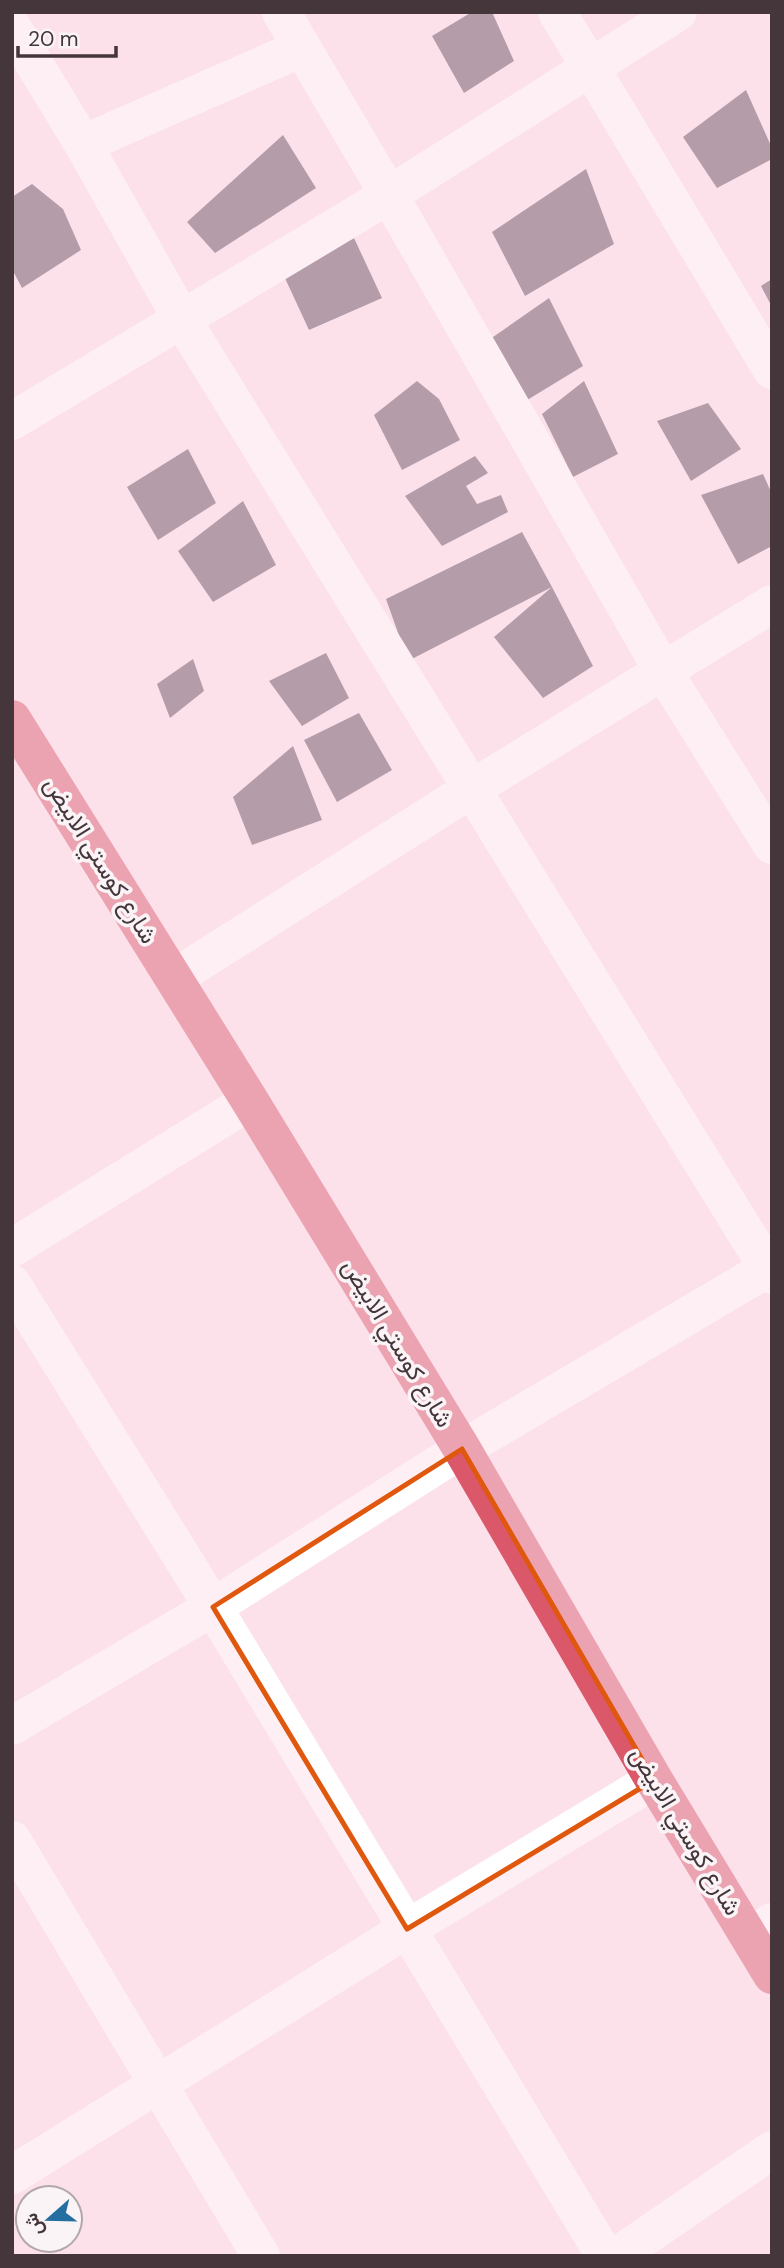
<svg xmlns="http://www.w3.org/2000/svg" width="784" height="2268" viewBox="0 0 784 2268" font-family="'DM Sans',Vazirmatn,sans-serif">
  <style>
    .building { fill: #5d485a }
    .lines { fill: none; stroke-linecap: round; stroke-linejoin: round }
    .minor { stroke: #fff; stroke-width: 38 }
    .highway { stroke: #da586a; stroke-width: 38 }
    .marked { fill: none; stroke: #e0570e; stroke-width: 5; stroke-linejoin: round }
    .labels { text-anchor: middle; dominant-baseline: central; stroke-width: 7; stroke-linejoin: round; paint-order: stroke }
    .street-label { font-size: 24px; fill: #44363b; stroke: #fbf4f7 }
  </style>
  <rect width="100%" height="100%" fill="#fce1eb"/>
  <g class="building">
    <path d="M472,12H492L514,61L464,93L432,36Z"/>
    <path d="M746,90L772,148V159L717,188L683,137Z"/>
    <path d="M283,135L316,188L215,253L187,222Z"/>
    <path d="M586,169L614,244L525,296L492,232Z"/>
    <path d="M32,184L63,209L81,250L22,288L12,269V197Z"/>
    <path d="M354,238L382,298L309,330L284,276Z"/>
    <path d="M772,279V307L761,286Z"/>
    <path d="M549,298L583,366L519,405L483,344Z"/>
    <path d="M417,381L439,399L460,440L402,470L374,415Z"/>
    <path d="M584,381L618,454L573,477L542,414Z"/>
    <path d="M708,403L741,449L691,481L657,421Z"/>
    <path d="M188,449L216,503L158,540L127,487Z"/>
    <path d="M475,456L488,473L466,486L477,504L501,495L508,512L442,546L405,496Z"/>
    <path d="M763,474L772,494V546L738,564L701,495Z"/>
    <path d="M243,501L276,565L213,602L178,551Z"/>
    <path d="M522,532L552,587L593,666L543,698L494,637L552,587L408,661L386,599Z"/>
    <path d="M326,653L349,698L302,726L269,681Z"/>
    <path d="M193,659L204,691L170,718L157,684Z"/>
    <path d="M359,713L392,770L337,802L304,740Z"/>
    <path d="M293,746L322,820L252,845L233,797Z"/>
  </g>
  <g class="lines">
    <g class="minor">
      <path d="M281,12L389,195L663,671L772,845"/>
      <path d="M557,12L772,370"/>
      <path d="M12,27L83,144L181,318L772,1275"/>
      <path d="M83,144L302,48"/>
      <path d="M12,421L389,195L678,12"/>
      <path d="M174,978L473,788L772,604"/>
      <path d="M12,1248L250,1101"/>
      <path d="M12,1284L213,1607L605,2256"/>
      <path d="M12,1726L213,1607L462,1449L772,1266"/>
      <path d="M12,1840L261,2256"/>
      <path d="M750,1936L772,1922"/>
      <path d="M12,2175L407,1929L654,1780"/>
      <path d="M617,2256L772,2150"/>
    </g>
    <path class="highway" d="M12,719L250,1101L462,1449L654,1780L772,1975"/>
  </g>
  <path d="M0 0H784V2268H0ZM462,1449L654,1780L407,1929L213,1607Z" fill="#fce1eb" fill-opacity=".55" fill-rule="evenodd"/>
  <path class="marked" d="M462,1449L654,1780L407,1929L213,1607Z"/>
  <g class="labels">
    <g class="street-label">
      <text transform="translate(101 860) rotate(58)">شارع كوستي الابيض</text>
      <text transform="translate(398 1343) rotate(59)">شارع كوستي الابيض</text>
      <text transform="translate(686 1831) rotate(59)">شارع كوستي الابيض</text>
    </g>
  </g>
  <rect width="784" height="2268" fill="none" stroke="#44363b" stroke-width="28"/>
  <g transform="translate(49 2219) rotate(250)"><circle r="33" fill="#fbf4f7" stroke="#b2a8ac" stroke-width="2"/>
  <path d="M0-5L12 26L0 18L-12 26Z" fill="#256ea2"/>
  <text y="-10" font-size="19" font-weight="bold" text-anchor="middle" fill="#44363b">ش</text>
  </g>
  <path d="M18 46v10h98v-10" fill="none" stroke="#44363b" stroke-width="3.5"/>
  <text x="28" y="46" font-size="21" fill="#44363b" stroke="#fbf4f7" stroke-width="5" paint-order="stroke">20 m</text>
</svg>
